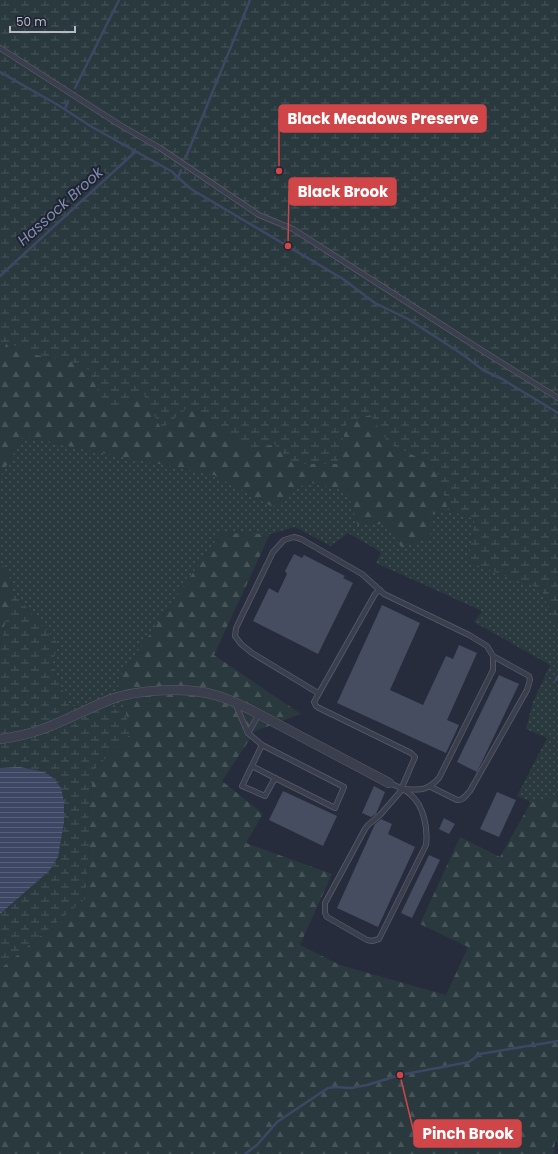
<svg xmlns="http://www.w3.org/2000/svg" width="558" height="1154" viewBox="0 0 558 1154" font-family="Poppins,sans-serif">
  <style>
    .grass { fill: url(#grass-dots) }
    .forest { fill: url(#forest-firs) }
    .wetland { fill: url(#wetland-marsh) }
    .water { fill: url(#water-rules) }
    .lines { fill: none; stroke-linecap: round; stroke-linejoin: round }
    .stream { stroke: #3d4764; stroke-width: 2.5 }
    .building { fill: #474d60 }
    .lane-casing { stroke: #585c6b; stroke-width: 6 }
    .street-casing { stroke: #585c6b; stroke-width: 10 }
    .lane { stroke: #3a3e4d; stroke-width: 4.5 }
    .street { stroke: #3a3e4d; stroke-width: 9 }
    .labels { text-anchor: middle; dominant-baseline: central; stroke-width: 4; stroke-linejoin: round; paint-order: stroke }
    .water-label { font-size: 15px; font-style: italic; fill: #7f8cad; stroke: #1f2332 }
    .leader { fill: none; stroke: #d04548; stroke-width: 1.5 }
    .callout-dot { fill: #d04548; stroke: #1f2332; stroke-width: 1.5 }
    .callout { fill: #d04548; stroke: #d04548; stroke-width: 1.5 }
    .callout-label { font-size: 15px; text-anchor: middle; font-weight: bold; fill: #fff }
  </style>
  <defs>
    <pattern id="grass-dots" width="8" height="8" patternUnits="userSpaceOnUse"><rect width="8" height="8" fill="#29393e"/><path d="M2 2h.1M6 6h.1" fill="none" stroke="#465458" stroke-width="1.8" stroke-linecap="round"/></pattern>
    <pattern id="forest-firs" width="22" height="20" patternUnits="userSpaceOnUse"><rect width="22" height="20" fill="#29393e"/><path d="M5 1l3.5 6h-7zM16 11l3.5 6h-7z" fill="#465458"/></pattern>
    <pattern id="wetland-marsh" width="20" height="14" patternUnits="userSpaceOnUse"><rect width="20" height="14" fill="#29393e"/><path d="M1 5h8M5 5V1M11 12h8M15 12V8" fill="none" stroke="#465458"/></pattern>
    <pattern id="water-rules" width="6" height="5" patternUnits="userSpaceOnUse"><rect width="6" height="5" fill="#3d4764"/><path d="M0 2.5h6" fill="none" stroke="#575f79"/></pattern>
  </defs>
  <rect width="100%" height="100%" fill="#262c3c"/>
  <path class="grass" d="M23,437L214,475L273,506L307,482L347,491L358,524L448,510L475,519L469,562L541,589L555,623L558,624V796L531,802L517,796L547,738L526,729L533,702L550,665L474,622L482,611L376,563L381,552L348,533L331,546L295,527L270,534L221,533L117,681L125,710L70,706L51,665L59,645L12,591L7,567L0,566V477Z"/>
  <g class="forest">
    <path d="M7,341L33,354L85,365L110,413L142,390L191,405L246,450L274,444L294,464H337L347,422L370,415L389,444L435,465L448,510L431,514L430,538L402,548L385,524L358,525L347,491L307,482L273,507L214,475L23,437L0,477V357Z"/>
    <path d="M221,533L270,534L214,655L301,714L255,731L222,781L263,814L246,843L332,874L300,945L340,965L446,995L468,947L420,924L460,837L500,857L531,802L558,796V1142H555L554,1154H0V969L85,899L90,835L88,809L94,770L131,733L117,681Z"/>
    <path d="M0,566L7,567L12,591L0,647Z"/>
  </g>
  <g class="wetland">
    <path d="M0,0H558V624L555,623L541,589L468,562L475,519L448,510L435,465L389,444L370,415L347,422L337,464H294L274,444L246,450L191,405L161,429L142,390L110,413L85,365L33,354L7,342L0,357Z"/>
    <path d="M12,591L59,645L51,665L70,706L125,710L131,733L94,770L88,809L90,835L85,899L0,969V647Z"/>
  </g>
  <path class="water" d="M20,767L44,772L53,778L61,788L64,802V822L58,857L49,871L0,914V768Z"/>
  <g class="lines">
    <g class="stream">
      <path d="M0,72L58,105L92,127L171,171L191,189L343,279L375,303L408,319L462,354L483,370L502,379L558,413"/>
      <path d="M75,88L119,0"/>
      <path d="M65,109L68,101"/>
      <path d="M186,157L250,0"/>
      <path d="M178,178L181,170"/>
      <path d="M0,276L135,152"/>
      <path d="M556,680L558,676"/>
      <path d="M245,1154L257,1145L277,1122L328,1088L335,1087L351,1088L367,1085L400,1075L469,1062L480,1054L558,1041"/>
    </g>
  </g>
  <g class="building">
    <path d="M294,554L302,558L304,555L345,576L343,578L353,583L318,654L253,621L269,588L278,593L287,574L285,571Z"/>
    <path d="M382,605L420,623L390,690L423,705L446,656L453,659L459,645L477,653L447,720L459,725L446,753L337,703Z"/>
    <path d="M499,675L519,684L477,772L457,762Z"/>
    <path d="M374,786L385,792L376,814L371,817L362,813Z"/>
    <path d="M283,791L337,816L323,846L269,820Z"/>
    <path d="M497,792L516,800L499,837L480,829Z"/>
    <path d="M444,818L455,824L449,834L439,829Z"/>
    <path d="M381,819L392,824L388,834L415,847L378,927L337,908L375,824Z"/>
    <path d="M429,855L440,860L412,918L401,913Z"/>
  </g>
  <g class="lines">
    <defs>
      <g id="lane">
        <path d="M0,48L120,125L160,148L259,215L293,229L478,348L558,398"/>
        <path d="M380,590L375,594L314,702L316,706L319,708L411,753L415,757L400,792L380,815L368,825L365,829L325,903V913L327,917L367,940L372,941L379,939L426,845C428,829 424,806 411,795C405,789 397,786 389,783"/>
        <path d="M318,693L252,653L241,644L235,636L236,628L273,552L284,540L294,537L301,539L362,574L384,594L469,635L487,646L493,656V670L439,778C427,791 421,790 404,789"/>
        <path d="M235,703L248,733L259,714"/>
        <path d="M248,733L262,745L344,787L335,808L275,778L265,796L242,786L262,745"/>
        <path d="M252,766L275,778"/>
        <path d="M431,787L457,800C463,801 466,795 470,791L527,690L530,680L529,676L493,656"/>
      </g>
      <path id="street" d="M0,739C44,734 70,716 109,700C137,689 186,687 215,695C227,698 238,704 249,709L389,783"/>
    </defs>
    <use href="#lane" class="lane-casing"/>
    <use href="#street" class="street-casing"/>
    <use href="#lane" class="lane"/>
    <use href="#street" class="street"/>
  </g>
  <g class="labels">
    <g class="water-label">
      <text transform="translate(60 206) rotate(-42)">Hassock Brook</text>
    </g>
  </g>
  <path class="leader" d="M279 171L279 119M288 246L289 191M400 1075L414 1133"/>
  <g class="callout-dot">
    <circle cx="279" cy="171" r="4"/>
    <circle cx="288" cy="246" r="4"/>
    <circle cx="400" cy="1075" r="4"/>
  </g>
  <g class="callout">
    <rect x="279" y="105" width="207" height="27" rx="4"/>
    <rect x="289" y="178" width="107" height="27" rx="4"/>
    <rect x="414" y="1120" width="107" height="27" rx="4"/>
  </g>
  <g class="callout-label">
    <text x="383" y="124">Black Meadows Preserve</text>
    <text x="343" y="197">Black Brook</text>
    <text x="468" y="1139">Pinch Brook</text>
  </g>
  <path d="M10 26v6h65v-6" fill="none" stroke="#b6bac8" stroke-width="2"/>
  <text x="16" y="26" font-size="12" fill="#b6bac8" stroke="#1f2332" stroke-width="3" paint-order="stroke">50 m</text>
</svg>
